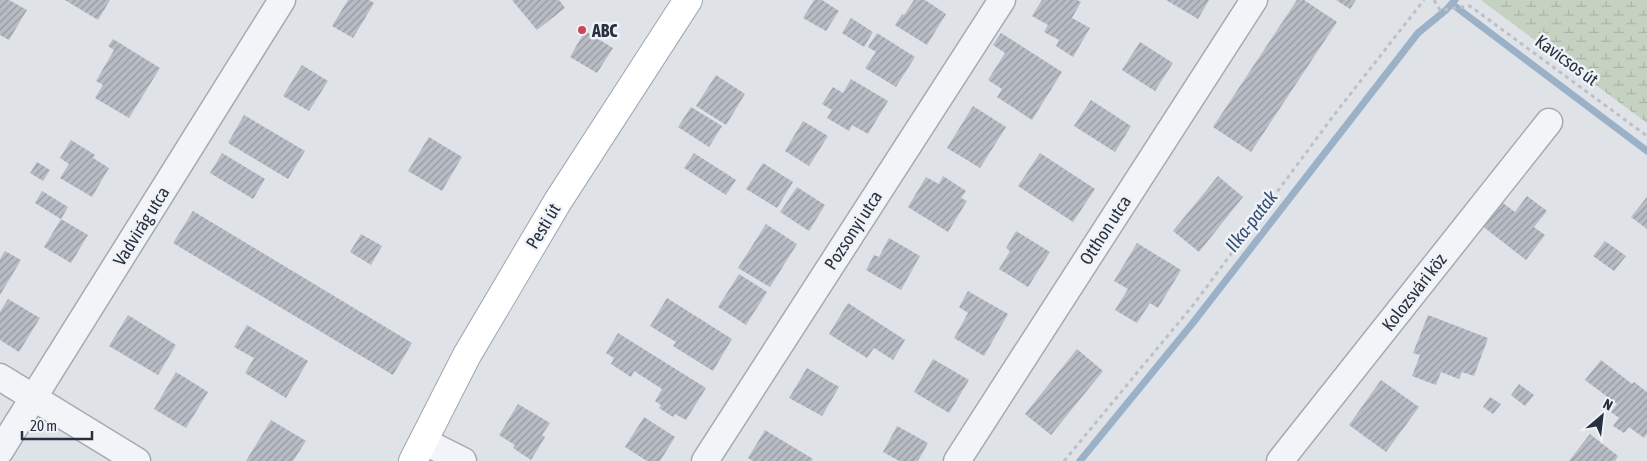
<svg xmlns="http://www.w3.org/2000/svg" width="1647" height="461" viewBox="0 0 1647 461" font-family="'Asap Condensed',sans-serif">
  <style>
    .wetland { fill: url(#wetland-marsh) }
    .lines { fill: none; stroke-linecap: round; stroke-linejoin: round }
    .stream { stroke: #9ab1c8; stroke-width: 7 }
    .building { fill: url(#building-hatch) }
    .minor-casing { stroke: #a4aab2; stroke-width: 29 }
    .primary-casing { stroke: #9fa7b4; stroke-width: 30 }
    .path { stroke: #bdc1c7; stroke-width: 3; stroke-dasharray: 4 4; stroke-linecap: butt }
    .minor { stroke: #f2f4f7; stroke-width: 26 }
    .primary { stroke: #fff; stroke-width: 28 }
    .poi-dot { fill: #cd4559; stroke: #eff2f6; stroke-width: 2 }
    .labels { text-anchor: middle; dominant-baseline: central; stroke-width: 5; stroke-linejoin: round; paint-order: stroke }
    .poi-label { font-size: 18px; font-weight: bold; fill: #283140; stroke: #eff2f6; text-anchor: start }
    .street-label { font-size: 18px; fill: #283140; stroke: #eff2f6 }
    .water-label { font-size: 19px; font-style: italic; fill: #334f73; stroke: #eff2f6 }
  </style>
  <defs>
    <pattern id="wetland-marsh" width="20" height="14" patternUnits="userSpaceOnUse" patternTransform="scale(1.25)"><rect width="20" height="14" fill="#c5d2c1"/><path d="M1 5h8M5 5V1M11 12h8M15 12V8" fill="none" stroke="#a9b5a7"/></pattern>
    <pattern id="building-hatch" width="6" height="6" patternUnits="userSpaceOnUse" patternTransform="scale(1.25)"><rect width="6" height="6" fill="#b7bcc5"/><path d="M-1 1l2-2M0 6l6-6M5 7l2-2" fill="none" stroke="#9599a1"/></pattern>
  </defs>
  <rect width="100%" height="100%" fill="#dfe3e8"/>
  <path class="wetland" d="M1482,0H1647V123L1482,1Z"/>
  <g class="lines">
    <g class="stream">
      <path d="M1452,4L1647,151"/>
      <path d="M1080,461L1192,324L1418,33L1446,10L1455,0"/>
    </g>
  </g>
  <g class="building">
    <path d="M0,0H9L27,10L9,40L0,35Z"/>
    <path d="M65,0H110L98,20Z"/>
    <path d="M348,0H369L374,3L353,38L332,26Z"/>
    <path d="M512,0H559L565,8L537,30Z"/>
    <path d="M814,0H822L839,11L826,31L803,18Z"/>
    <path d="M914,0H925L946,14L927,45L895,25L902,14L904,15Z"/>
    <path d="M1042,0H1077L1081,2L1072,18L1090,28L1073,57L1056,46L1059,40L1044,32L1048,25L1032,16Z"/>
    <path d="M1166,0H1209L1198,19Z"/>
    <path d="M1297,0H1304L1337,22L1251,152L1213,127Z"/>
    <path d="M1336,0H1356L1350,9Z"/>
    <path d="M851,18L873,32L864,47L842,33Z"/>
    <path d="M585,31L613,48L597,73L570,57Z"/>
    <path d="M877,33L915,57L896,87L865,68L876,52L868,47Z"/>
    <path d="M1001,33L1062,72L1032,120L997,97L1002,89L988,80L1005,53L993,45Z"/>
    <path d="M113,39L160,68L129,118L95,98L103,85L96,81L114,50L108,46Z"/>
    <path d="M1140,42L1173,63L1155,91L1122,70Z"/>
    <path d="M302,65L328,81L309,111L283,96Z"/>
    <path d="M716,75L745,94L726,125L696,106Z"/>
    <path d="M851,79L888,101L868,134L852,125L849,131L827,118L832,110L822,104L833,87L843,93Z"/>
    <path d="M1091,100L1131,126L1115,152L1074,126Z"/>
    <path d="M973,106L1006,127L980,168L947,148Z"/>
    <path d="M691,107L722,126L709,147L678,127Z"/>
    <path d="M244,115L305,151L288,179L228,143Z"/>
    <path d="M803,121L828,136L809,166L785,151Z"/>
    <path d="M429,137L462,157L442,191L408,171Z"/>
    <path d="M71,140L95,155L93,158L109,168L92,197L60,178L69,164L60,158Z"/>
    <path d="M222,153L265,179L253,199L210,173Z"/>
    <path d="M694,153L736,180L726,195L684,168Z"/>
    <path d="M1040,153L1095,189L1073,222L1018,186Z"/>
    <path d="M37,162L50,170L43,181L30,173Z"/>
    <path d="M763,163L793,182L777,208L746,189Z"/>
    <path d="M943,176L966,191L961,198L967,201L948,232L908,207L926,177L939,184Z"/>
    <path d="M1218,176L1243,197L1199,252L1173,231Z"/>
    <path d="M797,187L825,205L809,231L780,212Z"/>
    <path d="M42,191L68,207L61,219L35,203Z"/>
    <path d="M1527,196L1547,211L1534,227L1545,235L1526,260L1481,225L1499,200L1515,212Z"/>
    <path d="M1647,197V229L1631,217Z"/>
    <path d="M193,211L412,343L393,375L173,243Z"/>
    <path d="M61,219L88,235L71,263L44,247Z"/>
    <path d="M766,224L797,244L770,287L738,268Z"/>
    <path d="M1016,231L1050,252L1028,287L999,269L1010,251L1006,248Z"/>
    <path d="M361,234L382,246L371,265L350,252Z"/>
    <path d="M889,238L920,256L901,290L866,270L874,255L879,257Z"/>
    <path d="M1605,241L1626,256L1614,271L1593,256Z"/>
    <path d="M1137,243L1181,270L1158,308L1150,303L1137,323L1115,310L1128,289L1114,281Z"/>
    <path d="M5,251L21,260L0,295V259Z"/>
    <path d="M739,274L767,292L746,325L718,307Z"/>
    <path d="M968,291L1008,314L984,356L954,338L968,313L959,307Z"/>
    <path d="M667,298L732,339L713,371L673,346L676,342L650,326Z"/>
    <path d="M8,299L40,318L19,352L0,340V312Z"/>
    <path d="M848,303L905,340L893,360L874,348L867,358L829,334Z"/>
    <path d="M128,315L176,345L158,375L109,346Z"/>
    <path d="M1428,315L1488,338L1474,376L1462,372L1459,379L1441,372L1436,385L1412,376L1420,355L1413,353Z"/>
    <path d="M247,325L308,361L286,398L245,373L254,358L234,347Z"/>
    <path d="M618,333L706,388L686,420L675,414L673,417L659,408L661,405L655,401L662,389L634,371L631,377L611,364L614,358L606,353Z"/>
    <path d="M1077,349L1103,371L1051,435L1025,414Z"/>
    <path d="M933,359L969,380L949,413L914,392Z"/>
    <path d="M1601,360L1632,384L1634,382L1647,392V434L1644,438L1629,427L1624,433L1613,426L1619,418L1611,412L1617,404L1585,380Z"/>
    <path d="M807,368L839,387L822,416L789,398Z"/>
    <path d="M176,372L208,392L186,428L154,409Z"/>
    <path d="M1381,380L1419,407L1386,452L1349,425Z"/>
    <path d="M1519,384L1534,395L1525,406L1511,395Z"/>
    <path d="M1490,397L1501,404L1493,414L1483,407Z"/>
    <path d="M518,404L550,423L542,435L545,437L531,460L513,448L515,445L499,435Z"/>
    <path d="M644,417L675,437L660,461H647L625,447Z"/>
    <path d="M271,420L306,441L293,461H246Z"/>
    <path d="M897,426L928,443L918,461H899L883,452Z"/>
    <path d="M765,430L813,459L812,461H753L748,458Z"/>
    <path d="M1590,434L1618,456L1615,461H1569Z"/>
  </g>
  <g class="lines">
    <defs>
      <g id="minor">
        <path d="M0,377L137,461"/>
        <path d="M423,441L463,461"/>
        <path d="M0,451L282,0"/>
        <path d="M705,461L1002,0"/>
        <path d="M957,461L1254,0"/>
        <path d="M1280,461L1549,122"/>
      </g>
      <path id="primary" d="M413,461L467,355L558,201L688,0"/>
    </defs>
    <use href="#minor" class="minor-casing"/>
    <use href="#primary" class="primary-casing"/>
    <g class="path">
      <path d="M1434,0L1440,10L1470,6L1647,136"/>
      <path d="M1064,461L1194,304L1334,115L1424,0"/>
    </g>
    <use href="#minor" class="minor"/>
    <use href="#primary" class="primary"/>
  </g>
  <circle class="poi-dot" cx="582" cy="30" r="5"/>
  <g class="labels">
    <g class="poi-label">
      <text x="592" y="30">ABC</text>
    </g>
    <g class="street-label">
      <text transform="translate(1567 60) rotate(36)">Kavicsos út</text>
      <text transform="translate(141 226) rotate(-58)">Vadvirág utca</text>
      <text transform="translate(543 226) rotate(-59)">Pesti út</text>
      <text transform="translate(853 230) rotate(-57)">Pozsonyi utca</text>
      <text transform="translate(1105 230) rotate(-57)">Otthon utca</text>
      <text transform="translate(1414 292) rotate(-52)">Kolozsvári köz</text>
    </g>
    <g class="water-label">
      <text transform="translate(1251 221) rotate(-52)">Ilka-patak</text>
    </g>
  </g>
  <g transform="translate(1602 416) rotate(28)" stroke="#eff2f6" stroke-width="4" paint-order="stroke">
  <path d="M0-4L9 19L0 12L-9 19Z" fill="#283140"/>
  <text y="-8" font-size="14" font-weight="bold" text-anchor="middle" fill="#283140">N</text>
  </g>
  <path d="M22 431v8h70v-8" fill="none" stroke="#283140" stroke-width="2.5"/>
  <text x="30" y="431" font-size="15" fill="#283140" stroke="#eff2f6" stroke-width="4" paint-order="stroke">20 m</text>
</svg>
